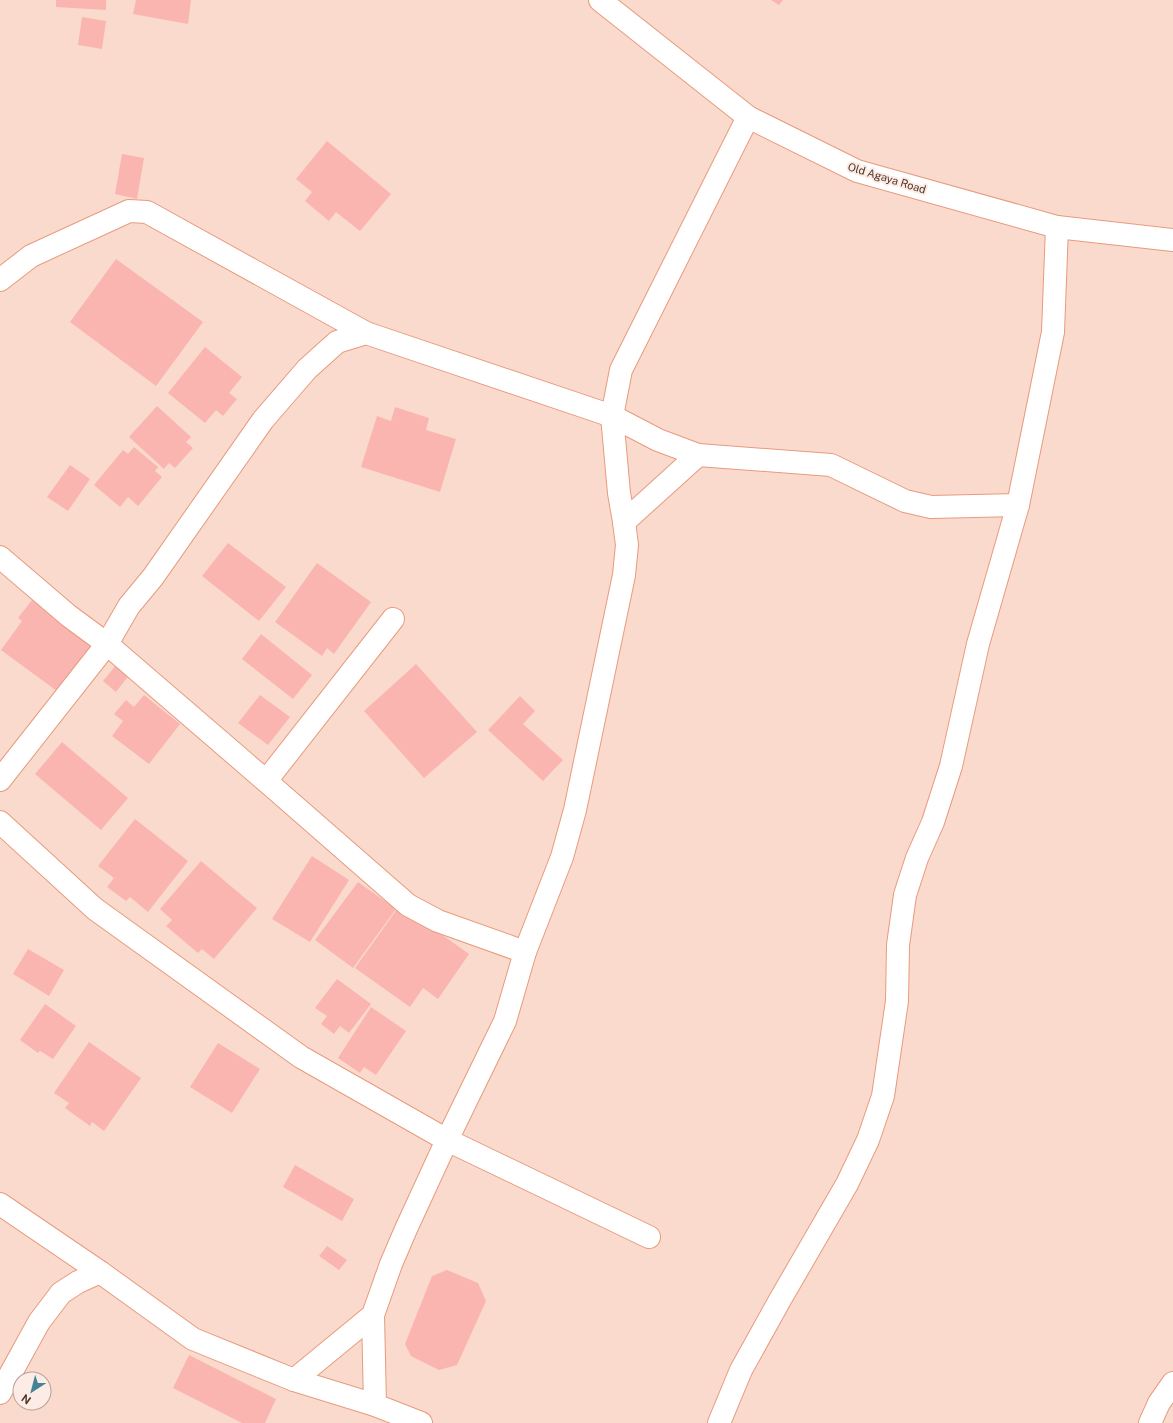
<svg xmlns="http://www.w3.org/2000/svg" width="1173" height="1423" viewBox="0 0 1173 1423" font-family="'Public Sans',sans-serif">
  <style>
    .building { fill: #fab5b1 }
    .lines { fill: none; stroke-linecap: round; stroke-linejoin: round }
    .minor-casing { stroke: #e79b7d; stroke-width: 24 }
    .minor { stroke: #fff; stroke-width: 22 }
    .labels { text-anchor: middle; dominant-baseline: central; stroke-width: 4; stroke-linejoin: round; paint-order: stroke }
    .street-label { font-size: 11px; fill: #523326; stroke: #fcece5 }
  </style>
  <rect width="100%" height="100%" fill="#fbdace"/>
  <g class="building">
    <path d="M56,0H106V10L56,7Z"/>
    <path d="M136,0H191L188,24L133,14Z"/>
    <path d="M771,0H783L779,5Z"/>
    <path d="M82,17L106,21L102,49L78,45Z"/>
    <path d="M327,141L391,194L360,231L336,212L329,221L305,201L312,192L296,179Z"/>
    <path d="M122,154L144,158L137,199L115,194Z"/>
    <path d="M116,259L203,322L156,386L70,322Z"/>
    <path d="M205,347L242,377L229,393L237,399L223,416L216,410L205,423L168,393Z"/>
    <path d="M157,406L191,437L186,442L193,448L175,468L169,463L164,469L129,437Z"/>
    <path d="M395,407L429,418L426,430L456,439L440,492L361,467L377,416L391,421Z"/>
    <path d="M134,447L158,467L155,471L162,477L138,506L128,497L120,507L94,485L123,450L128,454Z"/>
    <path d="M70,465L90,479L68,511L47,497Z"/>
    <path d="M228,543L286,587L259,621L202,576Z"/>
    <path d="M317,563L371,602L334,654L327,648L322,656L275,622Z"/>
    <path d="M32,600L96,647L61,694L1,650L22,621L18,618Z"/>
    <path d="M261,634L312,675L293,699L242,659Z"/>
    <path d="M117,664L130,674L116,692L103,681Z"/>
    <path d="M416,664L477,732L424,778L364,711Z"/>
    <path d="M144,695L180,724L149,764L112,736L123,721L114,714L126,700L134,707Z"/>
    <path d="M260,695L290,717L268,745L238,723Z"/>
    <path d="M520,696L535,711L523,724L563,760L543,781L488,730Z"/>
    <path d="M62,742L128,798L101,830L35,774Z"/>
    <path d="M135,819L188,861L148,912L130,897L126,901L107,887L114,878L98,866Z"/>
    <path d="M312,856L349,880L310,942L272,919Z"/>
    <path d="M201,861L257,908L214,959L202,949L198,953L166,926L172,920L160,909Z"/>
    <path d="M358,882L396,909L353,968L315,940Z"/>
    <path d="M400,905L469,954L438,999L423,988L410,1007L355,968Z"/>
    <path d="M28,949L64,970L49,996L13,974Z"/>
    <path d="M337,979L371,1004L349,1033L340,1026L334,1034L321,1024L327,1016L315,1008Z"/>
    <path d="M45,1004L76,1026L53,1059L40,1051L38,1053L20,1040Z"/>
    <path d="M371,1007L406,1031L376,1075L364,1067L360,1073L338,1058Z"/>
    <path d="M89,1042L141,1078L104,1131L92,1122L90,1126L65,1108L69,1103L54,1093Z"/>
    <path d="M218,1043L260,1069L232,1113L190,1087Z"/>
    <path d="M295,1165L354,1199L342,1221L283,1187Z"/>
    <path d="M327,1246L347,1260L339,1270L319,1256Z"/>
    <path d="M447,1270L478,1283L486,1301L457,1365L439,1370L411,1356L405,1344L432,1276Z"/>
    <path d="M189,1355L276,1399L265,1423H242L173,1388Z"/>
  </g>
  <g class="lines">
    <defs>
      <g id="minor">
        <path d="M600,0L748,117L857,171L1057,227L1173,240"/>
        <path d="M0,280L31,256L129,211L147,212L366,333"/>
        <path d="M624,522L698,455"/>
        <path d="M0,557L69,616L107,644L129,606L153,577L263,420L307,369L337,342L366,333L612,416L658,440L698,455L831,465L905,501L931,507L1018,505"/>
        <path d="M0,780L107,644L266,781L408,905L438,921L525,952"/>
        <path d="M266,781L393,619"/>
        <path d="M0,822L95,909L301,1057L447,1140L649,1237"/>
        <path d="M0,1204L100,1272L193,1339L294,1380L375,1405L421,1423"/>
        <path d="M373,1315L375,1405"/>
        <path d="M294,1380L373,1315L391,1264L406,1229L447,1140L505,1021L525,952L562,857L575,810L624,575L627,545L624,522L619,493L612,416L621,370L748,117"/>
        <path d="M0,1393L39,1322L61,1293L78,1282L100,1272"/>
        <path d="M719,1423L741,1370L781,1298L847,1184L868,1140L883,1096L897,1001L898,945L905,895L917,858L933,822L951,766L978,644L1018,505L1053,332L1057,227"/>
        <path d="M1150,1423L1159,1403L1173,1383"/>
      </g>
    </defs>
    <use href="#minor" class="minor-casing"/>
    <use href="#minor" class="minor"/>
  </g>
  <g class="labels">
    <g class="street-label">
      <text transform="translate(887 178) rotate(17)">Old Agaya Road</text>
    </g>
  </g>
  <g transform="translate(32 1391) rotate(216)"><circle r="19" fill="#fcece5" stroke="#b8a299"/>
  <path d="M0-3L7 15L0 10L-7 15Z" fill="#438297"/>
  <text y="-6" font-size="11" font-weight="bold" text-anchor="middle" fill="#523326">N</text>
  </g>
</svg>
